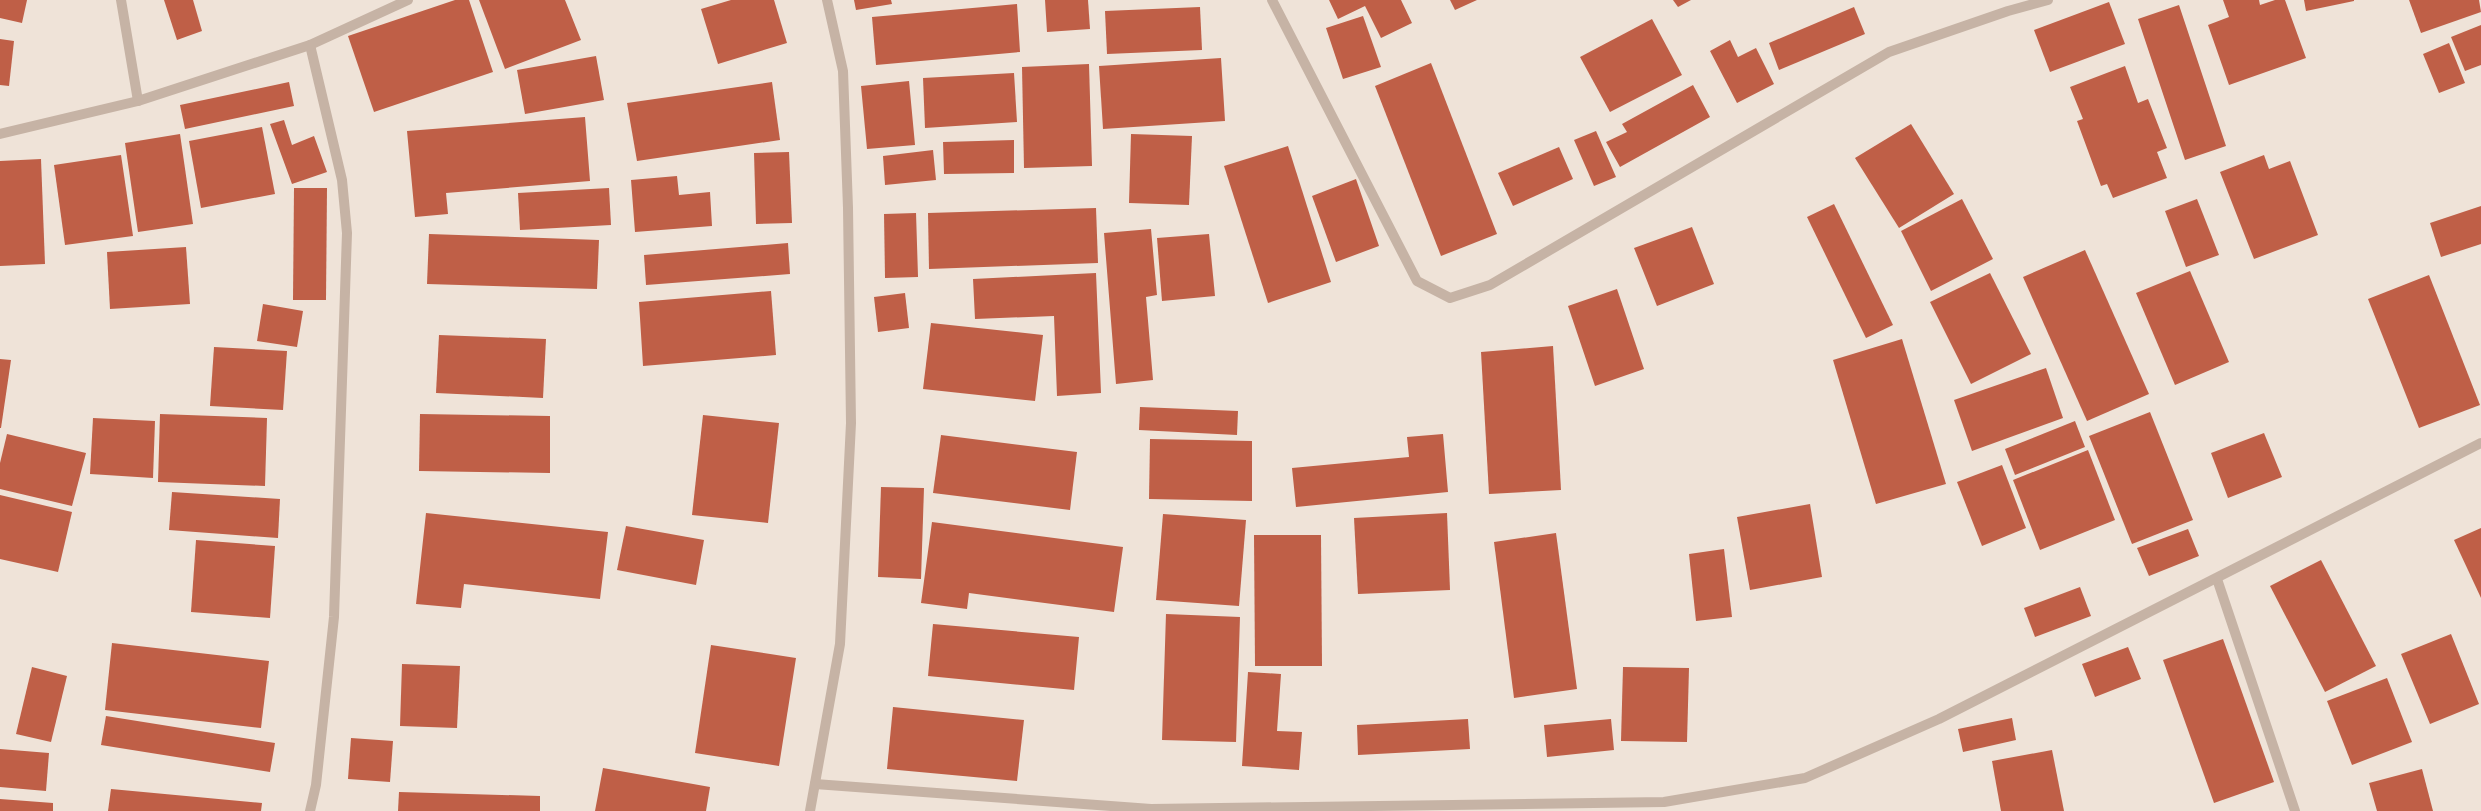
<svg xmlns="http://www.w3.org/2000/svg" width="2481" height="811" viewBox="0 0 2481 811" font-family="'Fira Sans',sans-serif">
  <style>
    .building { fill: #bf5f47 }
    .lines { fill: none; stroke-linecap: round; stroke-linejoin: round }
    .minor { stroke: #c6b3a5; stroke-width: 10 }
  </style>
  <rect width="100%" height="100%" fill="#efe3d8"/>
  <g class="building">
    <path d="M0,0H27L22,23L0,18Z"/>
    <path d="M164,0H193L202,31L177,40Z"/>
    <path d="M455,0H469L493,72L374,112L348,36Z"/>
    <path d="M479,0H565L581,40L505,69Z"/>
    <path d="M731,0H774L787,43L718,64L701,9Z"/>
    <path d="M854,0H891L892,4L856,10Z"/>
    <path d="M1045,0H1088L1090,29L1047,32Z"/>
    <path d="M1329,0H1401L1412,23L1381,38L1365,6L1338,19Z"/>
    <path d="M1450,0H1477L1455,10Z"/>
    <path d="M1673,0H1691L1678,7Z"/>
    <path d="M2223,0H2259L2260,5L2275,0H2285L2306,58L2229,85L2208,25L2229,17Z"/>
    <path d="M2304,0H2354V1L2306,11Z"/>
    <path d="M2409,0H2479L2481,12L2421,33Z"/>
    <path d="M2109,2L2125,44L2050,72L2034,30Z"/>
    <path d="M1017,4L1020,52L876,65L872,17Z"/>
    <path d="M2179,5L2226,146L2185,160L2138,19Z"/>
    <path d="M1200,7L1202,50L1107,54L1105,11Z"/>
    <path d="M1854,7L1865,34L1779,70L1769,43Z"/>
    <path d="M1363,16L1381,67L1343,79L1326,28Z"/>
    <path d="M1652,19L1682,75L1610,112L1580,57Z"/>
    <path d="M2481,25V65L2465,71L2451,37Z"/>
    <path d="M0,39L14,41L9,86L0,85Z"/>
    <path d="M1730,40L1738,57L1756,48L1774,84L1737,103L1710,51Z"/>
    <path d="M2449,43L2465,83L2439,93L2423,54Z"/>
    <path d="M596,56L604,100L525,114L517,70Z"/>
    <path d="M1221,58L1225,121L1103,129L1099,66Z"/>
    <path d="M1431,63L1497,234L1441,256L1375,86Z"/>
    <path d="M1089,64L1092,166L1024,168L1022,67Z"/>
    <path d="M2125,66L2138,103L2148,99L2167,148L2157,152L2167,178L2113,198L2107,184L2101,186L2077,121L2083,119L2070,87Z"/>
    <path d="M1014,73L1017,122L925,128L923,78Z"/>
    <path d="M909,81L915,145L867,149L861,86Z"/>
    <path d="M289,82L294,106L185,129L180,105Z"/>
    <path d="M772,82L780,140L637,161L627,103Z"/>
    <path d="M1693,85L1710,117L1620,167L1606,142L1627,132L1622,124Z"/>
    <path d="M585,117L590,181L446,193L448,214L415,217L407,131Z"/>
    <path d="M284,120L292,145L314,136L327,172L292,184L270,124Z"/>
    <path d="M1911,124L1954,194L1899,228L1855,158Z"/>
    <path d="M262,127L275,194L201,208L189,141Z"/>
    <path d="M1596,131L1616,177L1594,186L1574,140Z"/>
    <path d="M180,134L193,224L138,232L125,143Z"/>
    <path d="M1131,134L1192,136L1189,205L1129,203Z"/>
    <path d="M1014,140V173L944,174L943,142Z"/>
    <path d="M1288,146L1331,282L1268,303L1224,166Z"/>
    <path d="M1559,147L1573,179L1513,206L1498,173Z"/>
    <path d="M933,150L936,180L885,185L883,156Z"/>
    <path d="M789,152L792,223L756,224L754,153Z"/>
    <path d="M121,155L133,236L65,245L54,165Z"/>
    <path d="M2264,155L2269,169L2290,161L2318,235L2254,259L2220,172Z"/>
    <path d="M41,159L45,264L0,266V161Z"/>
    <path d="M677,176L679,195L710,192L712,226L635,232L631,180Z"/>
    <path d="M1356,179L1379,246L1336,262L1312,196Z"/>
    <path d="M294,188H327L326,300H293Z"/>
    <path d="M609,188L611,225L520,230L518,193Z"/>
    <path d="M1962,199L1993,259L1931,291L1901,231Z"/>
    <path d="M2197,199L2219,255L2186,267L2165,211Z"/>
    <path d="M1834,204L1893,325L1866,338L1807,217Z"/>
    <path d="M2481,206V244L2441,257L2430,223Z"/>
    <path d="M1096,208L1098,263L929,269L928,213Z"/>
    <path d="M916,213L918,277L885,278L884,214Z"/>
    <path d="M1692,227L1714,284L1657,306L1634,248Z"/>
    <path d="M1151,229L1157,295L1146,297L1153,380L1116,384L1104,233Z"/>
    <path d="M429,234L599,240L597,289L427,284Z"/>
    <path d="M1209,234L1215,296L1162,301L1157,238Z"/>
    <path d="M788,243L790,274L646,285L644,255Z"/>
    <path d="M186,247L190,304L110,309L107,252Z"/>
    <path d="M2085,250L2149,394L2087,421L2023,277Z"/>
    <path d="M2190,271L2229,362L2175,385L2136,293Z"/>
    <path d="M1096,273L1101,393L1057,396L1054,316L975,319L973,279Z"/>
    <path d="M1990,273L2031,354L1971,384L1930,302Z"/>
    <path d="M2429,275L2480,405L2419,428L2368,299Z"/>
    <path d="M1617,289L1644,369L1595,386L1568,306Z"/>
    <path d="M771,291L776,355L643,366L639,302Z"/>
    <path d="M905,293L909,328L878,332L874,297Z"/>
    <path d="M263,304L303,311L297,347L257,341Z"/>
    <path d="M931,323L1043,335L1035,401L923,389Z"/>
    <path d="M439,335L546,339L543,398L436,393Z"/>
    <path d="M1902,339L1946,484L1876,504L1833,360Z"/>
    <path d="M1553,346L1561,490L1489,494L1481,352Z"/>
    <path d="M214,347L287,351L283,410L210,406Z"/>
    <path d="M0,359L11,360L1,428H0Z"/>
    <path d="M2046,368L2063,418L1972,451L1954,400Z"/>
    <path d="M1140,407L1238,411L1237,435L1139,430Z"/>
    <path d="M2150,412L2193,520L2132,544L2089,436Z"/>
    <path d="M160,414L267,418L265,486L158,482Z"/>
    <path d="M420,414L550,416V473L419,471Z"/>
    <path d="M703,415L779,423L768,523L692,515Z"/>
    <path d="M93,418L155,421L153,478L90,474Z"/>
    <path d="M2075,421L2085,447L2015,475L2005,449Z"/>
    <path d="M2264,433L2282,477L2228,498L2211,453Z"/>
    <path d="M7,434L86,453L72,506L0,489V463Z"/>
    <path d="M1443,434L1448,492L1296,507L1292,468L1409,457L1407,437Z"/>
    <path d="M941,435L1077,452L1070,510L933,493Z"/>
    <path d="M1150,439L1252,441V501L1149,499Z"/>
    <path d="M2088,450L2115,520L2040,550L2013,480Z"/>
    <path d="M2002,465L2026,528L1982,546L1957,482Z"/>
    <path d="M881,487L924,488L921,579L878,577Z"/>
    <path d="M172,492L280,499L278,538L169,530Z"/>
    <path d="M0,495L72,512L58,572L0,559Z"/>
    <path d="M1810,504L1822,577L1750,590L1737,517Z"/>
    <path d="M426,513L608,532L600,599L464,584L461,608L416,604Z"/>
    <path d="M1447,513L1450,590L1358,594L1354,518Z"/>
    <path d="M1163,514L1246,520L1239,606L1156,600Z"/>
    <path d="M932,522L1123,547L1114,612L969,593L967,609L921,603Z"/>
    <path d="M626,526L704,540L696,585L617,570Z"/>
    <path d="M2481,528V598L2454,540Z"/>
    <path d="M2188,529L2199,556L2149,576L2137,548Z"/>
    <path d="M1556,533L1577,689L1514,698L1494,542Z"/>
    <path d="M1254,535H1321L1322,666H1255Z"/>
    <path d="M196,540L275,546L270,618L191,612Z"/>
    <path d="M1724,549L1732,617L1696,621L1689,554Z"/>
    <path d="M2321,560L2376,666L2325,692L2270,586Z"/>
    <path d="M2080,587L2091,616L2035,637L2024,608Z"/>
    <path d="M1166,614L1240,617L1236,742L1162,740Z"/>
    <path d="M933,624L1079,637L1074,690L928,676Z"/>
    <path d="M2451,634L2479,704L2430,724L2401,654Z"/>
    <path d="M2223,639L2274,782L2214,803L2163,660Z"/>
    <path d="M112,643L269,661L261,728L105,710Z"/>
    <path d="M711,645L796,658L779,766L695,753Z"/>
    <path d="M2128,647L2141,679L2095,697L2082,664Z"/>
    <path d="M402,664L460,666L457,728L400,726Z"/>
    <path d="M32,667L67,676L51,742L16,734Z"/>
    <path d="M1623,667L1689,668L1687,742L1621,741Z"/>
    <path d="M1248,672L1281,674L1277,731L1302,732L1299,770L1242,766Z"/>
    <path d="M2387,678L2412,742L2352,765L2327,701Z"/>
    <path d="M893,707L1024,720L1017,781L887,769Z"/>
    <path d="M106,716L275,743L270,772L101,745Z"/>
    <path d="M2012,718L2016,740L1963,752L1958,729Z"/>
    <path d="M1468,719L1470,749L1358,755L1357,725Z"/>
    <path d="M1611,719L1614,750L1547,757L1544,725Z"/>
    <path d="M351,738L393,741L390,782L348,779Z"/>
    <path d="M0,749L49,753L46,791L0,787Z"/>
    <path d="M2052,750L2064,811H2001L1992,761Z"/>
    <path d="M603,768L710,787L706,811H595Z"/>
    <path d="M2422,769L2433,811H2377L2369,783Z"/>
    <path d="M111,789L262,803L261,811H108Z"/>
    <path d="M399,792L540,796V811H398Z"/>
    <path d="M0,799L53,803V811H0Z"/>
  </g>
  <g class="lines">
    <g class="minor">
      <path d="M121,0L138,101"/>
      <path d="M1272,0L1417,281L1450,298L1490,285L1889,52L2008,11L2048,0"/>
      <path d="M310,45L342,180L347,233L334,617L316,785L310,811"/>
      <path d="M0,134L138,101L310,45L408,0"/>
      <path d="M2217,579L2295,811"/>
      <path d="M815,784L1151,809L1664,802L1805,778L1939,719L2481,443"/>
      <path d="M810,811L840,644L851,423L848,208L843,71L827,0"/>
    </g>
  </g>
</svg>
